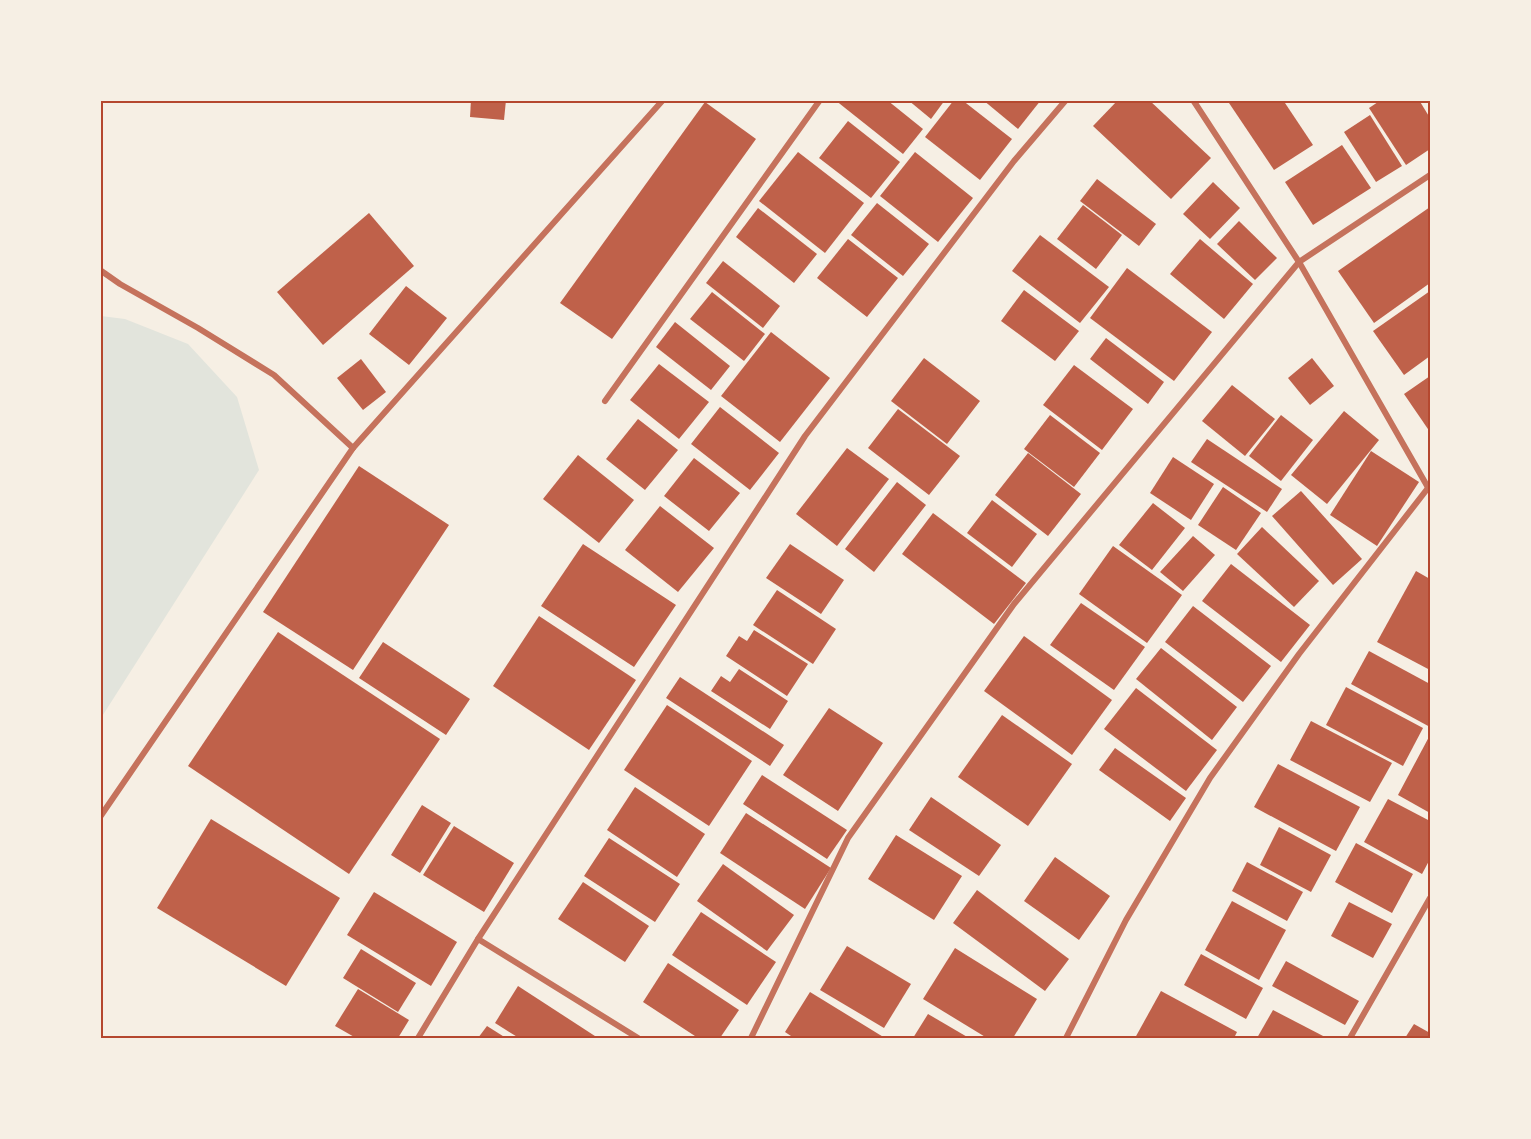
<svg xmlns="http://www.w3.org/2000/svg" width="1531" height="1139" viewBox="0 0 1531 1139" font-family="Jost,sans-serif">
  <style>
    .green { fill: #e2e4dc }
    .building { fill: #bf614a }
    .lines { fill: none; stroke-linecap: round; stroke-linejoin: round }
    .minor { stroke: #c5725c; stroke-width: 6 }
    .neatline { fill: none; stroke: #b5482f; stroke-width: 2 }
  </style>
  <rect width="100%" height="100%" fill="#f6efe4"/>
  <path class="green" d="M101,316L125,319L188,344L237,397L259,470L101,718Z"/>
  <g class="building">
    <path d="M471,100H506L504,120L470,117Z"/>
    <path d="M835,100H887L923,129L903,154Z"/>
    <path d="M908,100H945L931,119Z"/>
    <path d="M954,100H962L1012,139L980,180L925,137Z"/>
    <path d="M983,100H1041L1018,129Z"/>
    <path d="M1118,100H1149L1211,158L1171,199L1093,126Z"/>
    <path d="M1227,100H1283L1313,145L1274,170Z"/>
    <path d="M1381,100H1419L1430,118V149L1406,165L1369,108Z"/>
    <path d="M705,102L756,139L612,339L560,303Z"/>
    <path d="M1370,115L1402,166L1376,182L1344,132Z"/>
    <path d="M848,121L900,162L871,198L819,158Z"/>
    <path d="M1342,145L1371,188L1313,225L1285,182Z"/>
    <path d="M798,152L864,203L825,253L759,201Z"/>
    <path d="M915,152L973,198L938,242L880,196Z"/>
    <path d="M1097,179L1156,224L1139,246L1080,201Z"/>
    <path d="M1213,182L1240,208L1210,239L1183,214Z"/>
    <path d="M877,203L929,244L903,276L851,235Z"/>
    <path d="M1083,205L1122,235L1096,269L1057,239Z"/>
    <path d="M1430,207V283L1374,323L1338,271Z"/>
    <path d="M758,208L817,254L794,283L736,237Z"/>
    <path d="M369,213L414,266L323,345L277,292Z"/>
    <path d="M1239,221L1277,258L1255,280L1217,244Z"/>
    <path d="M1040,235L1109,287L1080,323L1012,271Z"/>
    <path d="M848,239L898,278L867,317L817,278Z"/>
    <path d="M1200,239L1253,284L1224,319L1170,274Z"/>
    <path d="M723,261L780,306L763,328L706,283Z"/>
    <path d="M1127,268L1212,332L1174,381L1090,318Z"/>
    <path d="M406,286L447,318L409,365L369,334Z"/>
    <path d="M1024,290L1079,331L1055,361L1001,321Z"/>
    <path d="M1430,291V356L1404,375L1373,331Z"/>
    <path d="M712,292L765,334L744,361L690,319Z"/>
    <path d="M675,322L730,366L711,390L656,347Z"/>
    <path d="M771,332L830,378L780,442L721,396Z"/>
    <path d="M1106,338L1164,382L1148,404L1090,359Z"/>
    <path d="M924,358L980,401L947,444L891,401Z"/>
    <path d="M1312,358L1334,386L1310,405L1288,378Z"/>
    <path d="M361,359L386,392L363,410L337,378Z"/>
    <path d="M659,364L709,402L679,439L630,400Z"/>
    <path d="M1074,365L1133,409L1102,450L1043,405Z"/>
    <path d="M1430,376V432L1404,394Z"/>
    <path d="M1232,385L1275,419L1245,456L1202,421Z"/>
    <path d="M720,407L779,453L750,490L691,444Z"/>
    <path d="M898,409L960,456L929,495L868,448Z"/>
    <path d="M1344,411L1379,440L1327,504L1291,475Z"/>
    <path d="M1050,415L1100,453L1074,487L1024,449Z"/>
    <path d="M1281,415L1313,440L1281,481L1249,456Z"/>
    <path d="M638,419L678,450L645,490L606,459Z"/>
    <path d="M1207,439L1282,489L1267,512L1191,462Z"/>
    <path d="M847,448L889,479L837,546L796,514Z"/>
    <path d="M1371,451L1419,482L1377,546L1330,515Z"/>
    <path d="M1028,453L1081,494L1048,536L995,495Z"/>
    <path d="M578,455L634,500L599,543L543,499Z"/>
    <path d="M1173,457L1214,484L1191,520L1150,493Z"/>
    <path d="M694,458L740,493L709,531L664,496Z"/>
    <path d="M359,466L449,525L353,670L263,612Z"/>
    <path d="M897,482L926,505L874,572L845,549Z"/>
    <path d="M1223,487L1261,513L1236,550L1198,525Z"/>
    <path d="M1301,491L1362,559L1333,585L1272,516Z"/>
    <path d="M992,500L1037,534L1012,567L967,533Z"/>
    <path d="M1153,503L1185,528L1152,570L1119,545Z"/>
    <path d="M660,506L714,548L678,592L625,550Z"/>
    <path d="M933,513L1026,583L994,624L902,554Z"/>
    <path d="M1262,527L1319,581L1294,607L1237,554Z"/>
    <path d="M1193,536L1215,555L1183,591L1160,572Z"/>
    <path d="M583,544L676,605L634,667L541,606Z"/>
    <path d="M790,544L844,580L821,614L766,578Z"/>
    <path d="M1113,546L1182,595L1147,643L1079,594Z"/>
    <path d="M1231,564L1310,625L1281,662L1202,601Z"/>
    <path d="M1416,571L1430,579V670L1377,642Z"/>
    <path d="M777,590L836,629L813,664L753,625Z"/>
    <path d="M1081,603L1145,647L1114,690L1050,645Z"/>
    <path d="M1193,606L1271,666L1243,702L1165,642Z"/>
    <path d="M539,616L636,680L589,750L493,686Z"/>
    <path d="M754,630L808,664L787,696L726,656L739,636L747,641Z"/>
    <path d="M278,632L440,739L349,874L188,766Z"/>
    <path d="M1024,636L1112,700L1072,755L984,691Z"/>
    <path d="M383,642L470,699L446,735L359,678Z"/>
    <path d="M1161,648L1237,707L1212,740L1136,679Z"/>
    <path d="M1369,651L1430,684V727L1351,684Z"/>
    <path d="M739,669L788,701L770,729L711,691L721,676L730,682Z"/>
    <path d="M680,677L784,745L770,766L666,698Z"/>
    <path d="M1346,687L1423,728L1403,766L1326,725Z"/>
    <path d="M1136,688L1217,750L1186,791L1104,729Z"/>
    <path d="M667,705L752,761L709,826L624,770Z"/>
    <path d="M829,708L883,743L838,811L783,775Z"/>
    <path d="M1002,715L1072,764L1028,826L958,777Z"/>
    <path d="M1311,721L1392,763L1370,802L1290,760Z"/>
    <path d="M1430,735V813L1398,795Z"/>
    <path d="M1115,748L1186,798L1170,821L1099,770Z"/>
    <path d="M1278,764L1360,807L1336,851L1254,807Z"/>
    <path d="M762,775L847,830L827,859L743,804Z"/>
    <path d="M635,787L705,834L677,877L607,830Z"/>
    <path d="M931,797L1001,845L979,876L909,830Z"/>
    <path d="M1388,799L1430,821V859L1422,874L1364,842Z"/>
    <path d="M422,805L451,823L420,873L391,855Z"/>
    <path d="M746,813L831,868L805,909L720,853Z"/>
    <path d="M211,819L340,898L286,986L157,908Z"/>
    <path d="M454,826L514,863L484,912L423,875Z"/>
    <path d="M1279,827L1331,855L1311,892L1260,865Z"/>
    <path d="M896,835L962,876L934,920L868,879Z"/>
    <path d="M609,838L680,884L655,922L584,876Z"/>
    <path d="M1356,843L1413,874L1392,913L1335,882Z"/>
    <path d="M1055,857L1110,896L1079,940L1024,901Z"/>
    <path d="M1247,862L1303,892L1287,921L1232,891Z"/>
    <path d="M723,864L794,915L767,951L697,901Z"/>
    <path d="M583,882L649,926L625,962L558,919Z"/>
    <path d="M977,890L1069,959L1045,991L953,923Z"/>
    <path d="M374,892L457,942L431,986L347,935Z"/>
    <path d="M1232,901L1286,930L1259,980L1205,950Z"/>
    <path d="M1349,902L1392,924L1373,958L1331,936Z"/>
    <path d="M701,912L776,962L747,1005L672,955Z"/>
    <path d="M847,946L911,984L884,1028L820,990Z"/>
    <path d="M955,948L1037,999L1013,1038H987L923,999Z"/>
    <path d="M361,949L416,983L398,1012L343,978Z"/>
    <path d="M1201,954L1263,988L1246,1019L1184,985Z"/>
    <path d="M1286,961L1359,1001L1345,1025L1272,986Z"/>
    <path d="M668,963L739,1010L720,1038H698L643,1002Z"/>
    <path d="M518,986L598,1038H519L495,1023Z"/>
    <path d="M358,989L409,1020L398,1038H356L335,1026Z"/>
    <path d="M1161,991L1237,1032L1234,1038H1135Z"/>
    <path d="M810,992L885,1038H794L785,1032Z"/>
    <path d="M1273,1010L1327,1038H1257Z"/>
    <path d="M928,1014L969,1038H913Z"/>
    <path d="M1414,1024L1430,1033V1038H1405Z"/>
    <path d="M487,1026L506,1038H478Z"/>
  </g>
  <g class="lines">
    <g class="minor">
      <path d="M1193,100L1299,262L1430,491"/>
      <path d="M100,270L120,284L198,328L274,375L353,448L100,817"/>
      <path d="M605,401L820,100"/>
      <path d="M353,448L663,100"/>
      <path d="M478,939L638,1038"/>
      <path d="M418,1038L478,939L805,436L1014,161L1066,100"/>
      <path d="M751,1038L848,838L1014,604L1299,262L1430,175"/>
      <path d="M1066,1038L1126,920L1210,778L1299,654L1428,488"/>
      <path d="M1350,1038L1430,898"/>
    </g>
  </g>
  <rect width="1531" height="1139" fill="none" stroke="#f6efe4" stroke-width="204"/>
  <rect x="102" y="102" width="1327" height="935" class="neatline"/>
</svg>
